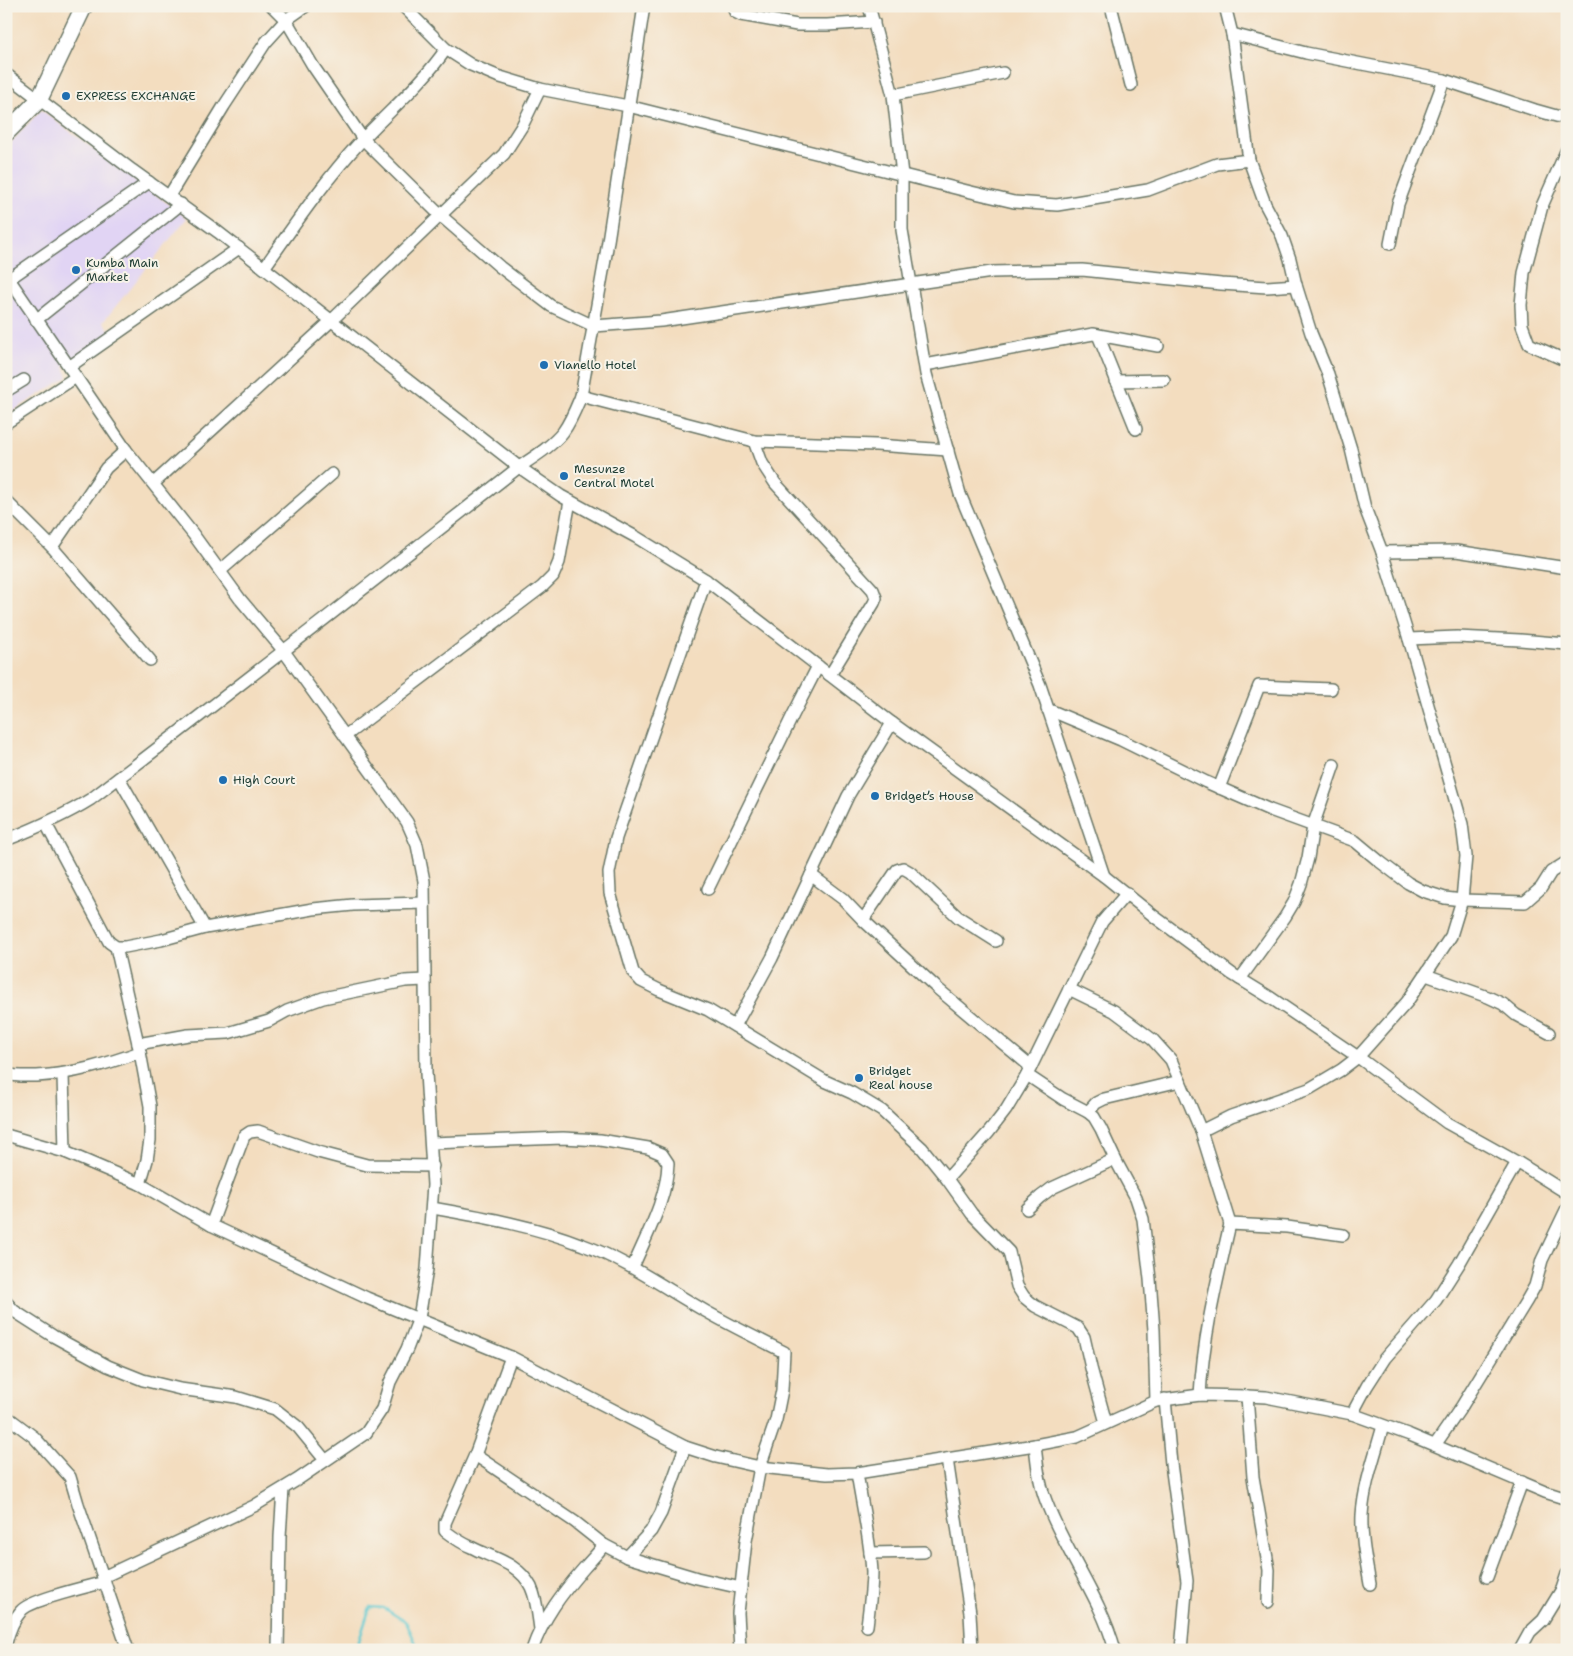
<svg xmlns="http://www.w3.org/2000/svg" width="1573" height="1656" viewBox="0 0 1573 1656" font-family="'Shantell Sans',sans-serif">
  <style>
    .built { fill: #e1d4f4 }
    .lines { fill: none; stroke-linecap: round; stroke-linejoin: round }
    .stream { stroke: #5bc9d0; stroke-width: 2.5 }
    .minor-casing { stroke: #697565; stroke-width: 14 }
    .highway-casing { stroke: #697565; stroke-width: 19 }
    .minor { stroke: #fff; stroke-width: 11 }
    .highway { stroke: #fff; stroke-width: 16 }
    .poi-dot { fill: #1f6fb2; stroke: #f7f3e8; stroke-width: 2 }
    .labels { text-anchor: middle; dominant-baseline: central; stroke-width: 4; stroke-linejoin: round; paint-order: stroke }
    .poi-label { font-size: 12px; fill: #1f3d34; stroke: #f7f3e8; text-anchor: start }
  </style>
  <rect width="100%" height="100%" fill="#f7f3e8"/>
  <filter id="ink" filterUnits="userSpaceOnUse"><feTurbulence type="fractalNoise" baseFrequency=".02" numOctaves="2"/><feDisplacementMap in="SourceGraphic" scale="10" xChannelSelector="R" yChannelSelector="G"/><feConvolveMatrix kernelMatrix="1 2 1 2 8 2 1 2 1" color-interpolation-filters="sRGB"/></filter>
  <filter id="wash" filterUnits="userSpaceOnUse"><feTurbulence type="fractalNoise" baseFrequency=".0096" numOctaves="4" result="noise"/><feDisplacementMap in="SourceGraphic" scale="20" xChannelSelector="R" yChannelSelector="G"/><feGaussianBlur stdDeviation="1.12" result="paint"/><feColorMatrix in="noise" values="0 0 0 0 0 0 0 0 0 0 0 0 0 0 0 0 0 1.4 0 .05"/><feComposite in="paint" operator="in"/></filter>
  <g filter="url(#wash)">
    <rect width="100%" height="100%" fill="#f3ddbf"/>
    <path class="built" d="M41,110L187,218L103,322L111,332L64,367L68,377L6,415V148Z"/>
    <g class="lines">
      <path class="stream" d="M354,1650L358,1644L370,1607L384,1608L406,1622L419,1650"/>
    </g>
  </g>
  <g filter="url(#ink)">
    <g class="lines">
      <defs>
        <g id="minor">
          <path d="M272,6L286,20L313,66L363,139L377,153L440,215L500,267L551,306L594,326L661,321L992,272L1082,270L1221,284L1267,287L1296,285"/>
          <path d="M403,6L446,49L471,65L497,76L540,89L628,106L971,192L1014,202L1057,205L1148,190L1217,164L1249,160"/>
          <path d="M733,6L735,12L741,15L797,25H827L874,22"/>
          <path d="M869,6L893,95L902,175V230L926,374L960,494L1040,685L1104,876"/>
          <path d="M1111,6L1131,85"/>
          <path d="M1225,6L1232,34L1249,160L1265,204L1282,236L1290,259L1296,285L1311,333L1328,374L1351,449L1365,508L1382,552L1409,639L1462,824L1466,856L1462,900L1451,936L1407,1002L1358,1057L1341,1070L1309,1089L1231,1116L1201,1131L1230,1224"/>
          <path d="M1232,34L1306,53L1444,80L1535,110L1567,119"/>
          <path d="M6,74L132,170L218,232L519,467L561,496L636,537L706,580L892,723L1104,876L1155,917L1232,974L1271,998L1358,1057L1447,1123L1517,1162L1567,1193"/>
          <path d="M893,95L1003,73"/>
          <path d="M1567,149L1542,206L1524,273L1521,305L1522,325L1529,344L1567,361"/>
          <path d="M169,196L224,106L266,42L286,20L306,6"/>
          <path d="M1390,244L1398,204L1444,80"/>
          <path d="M264,268C295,224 325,180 361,141C390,110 422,84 446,49"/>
          <path d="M6,281L149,182"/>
          <path d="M36,320L181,204"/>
          <path d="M1098,335L1136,429"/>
          <path d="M925,365L1093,334L1158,346"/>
          <path d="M69,367L239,248"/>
          <path d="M1116,381L1164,380"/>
          <path d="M6,391L24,380"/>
          <path d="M581,396L754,441L876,445L948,450"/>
          <path d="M6,423L76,377"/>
          <path d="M754,441L762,463L775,483L873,590L876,598L874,603L830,675"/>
          <path d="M154,483L331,321L504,154L522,126L540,89"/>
          <path d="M6,501L52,547L150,660"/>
          <path d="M52,547L106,468L126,450"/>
          <path d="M1382,552L1456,551L1567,568"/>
          <path d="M220,571L332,474"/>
          <path d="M706,580L616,838L609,873L610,893L633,972L641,981L659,990L708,1010L825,1081L852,1093L882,1111L922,1148L947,1179L972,1214L1009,1252L1017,1286L1024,1297L1035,1306L1078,1328L1084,1337L1091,1368L1106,1423"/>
          <path d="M1409,639L1457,637L1520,640L1567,644"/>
          <path d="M1047,709L1121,740L1206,782L1270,810L1355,841L1379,861L1408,883L1423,891L1445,898L1462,900L1525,902L1541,888L1551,872L1567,862"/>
          <path d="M345,736L542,587L553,576L559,562L570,501"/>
          <path d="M119,778L205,928"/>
          <path d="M1219,788L1259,686L1331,689"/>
          <path d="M46,824L109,942L116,947H125L161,940L205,928L313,909L353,905L424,903"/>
          <path d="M6,840C36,828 64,816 91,799C235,690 377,578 519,467C534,457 552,446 563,432C571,421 576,408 581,396L606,254L644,6"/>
          <path d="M811,875L843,899L863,920L938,989L1031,1067"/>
          <path d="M708,889L793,715L818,666"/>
          <path d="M863,920L897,870L903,868L910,872L958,917L996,941"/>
          <path d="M116,947L140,1052L150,1106V1140L147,1160L140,1184"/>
          <path d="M1426,975L1488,997L1503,1004L1516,1015L1549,1033"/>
          <path d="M1240,979L1285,917L1294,902L1301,884L1308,858L1313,826L1334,765"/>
          <path d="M1069,989L1114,1011L1153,1040L1171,1060L1201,1131"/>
          <path d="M735,1026L772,958L848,796L892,723"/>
          <path d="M138,1044L188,1035L228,1033L269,1021L287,1011L323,998L405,981L425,980"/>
          <path d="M6,1074C17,1077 27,1076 37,1076C74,1074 106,1064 140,1052"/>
          <path d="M63,1074L65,1152"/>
          <path d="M1027,1075L1063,1099L1088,1112L1094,1117L1101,1129L1115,1159L1136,1198L1143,1219L1150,1279L1154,1330L1156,1401"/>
          <path d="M1088,1112L1096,1103L1104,1099L1180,1081"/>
          <path d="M6,1135L65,1152L140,1184L211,1225L367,1298L511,1357L685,1447L716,1457L760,1467L827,1474L857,1473L1035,1445L1077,1437L1156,1401L1200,1395L1247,1396L1266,1397L1352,1414L1410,1435L1545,1492L1567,1499"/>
          <path d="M432,1143L563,1138L600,1140L648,1148L662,1154L668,1163C667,1199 647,1234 633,1267"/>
          <path d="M947,1179L989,1132L1006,1110L1027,1075L1102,922L1127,893"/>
          <path d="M432,1208C483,1217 535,1226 583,1245C628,1261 666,1289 707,1312C732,1326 758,1339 784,1352L782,1390L776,1420L760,1467L746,1541L738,1613L740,1650"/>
          <path d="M1027,1209L1040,1197L1052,1188L1115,1159"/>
          <path d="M211,1225L244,1136L250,1132L258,1131L318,1152L367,1165L433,1166"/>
          <path d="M6,1302L14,1311L53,1336L108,1366L143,1380L180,1389L236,1397L275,1409L298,1427L325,1460"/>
          <path d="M511,1357L475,1455L445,1523V1531C453,1537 461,1543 471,1547C492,1558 519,1563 531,1587C537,1600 538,1615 540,1629"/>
          <path d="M1200,1395C1203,1337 1217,1281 1230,1224L1287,1227L1343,1235"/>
          <path d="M1247,1396L1253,1477L1269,1570L1268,1602"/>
          <path d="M1165,1399L1171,1464L1187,1581L1181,1650"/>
          <path d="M1352,1414L1367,1386L1385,1358L1436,1300L1459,1264L1517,1162"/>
          <path d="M6,1416L34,1437L70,1477L78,1504L103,1577L254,1506L297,1480L366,1433L382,1409L390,1382L407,1349L419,1318L427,1269L433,1185L426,1073L424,881L417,845L407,822L283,650L240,599L193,534L126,450L9,279"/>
          <path d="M1035,1445C1037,1464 1039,1483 1046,1501C1065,1552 1101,1598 1115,1650"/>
          <path d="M1435,1445L1462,1406L1527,1300L1535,1286L1542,1260L1567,1208"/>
          <path d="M475,1455L575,1522L604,1545L627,1557L697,1578L741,1588"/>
          <path d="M947,1459L970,1613L972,1650"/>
          <path d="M857,1473C862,1505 870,1539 872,1572C872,1590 869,1608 867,1626"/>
          <path d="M870,1553L924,1552"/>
          <path d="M627,1557L651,1531L661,1513L685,1447"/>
          <path d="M103,1577L128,1650"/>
          <path d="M1487,1577L1522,1482"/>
          <path d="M1370,1584C1366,1561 1361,1538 1362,1515C1364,1485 1375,1455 1383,1426"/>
          <path d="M6,1643C9,1631 13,1620 21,1611C29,1600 90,1586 105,1582"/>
          <path d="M278,1650L280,1537L283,1489"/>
          <path d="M532,1650C543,1618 562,1593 584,1568C591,1560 598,1553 604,1545"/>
          <path d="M1520,1650L1530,1632L1543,1620L1562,1589L1567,1574"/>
        </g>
        <path id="highway" d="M6,133L39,100L84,6"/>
      </defs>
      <use href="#minor" class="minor-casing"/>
      <use href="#highway" class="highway-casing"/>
      <use href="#minor" class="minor"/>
      <use href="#highway" class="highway"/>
    </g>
  </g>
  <g class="poi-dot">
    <circle cx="66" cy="96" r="5"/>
    <circle cx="76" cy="270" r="5"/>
    <circle cx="544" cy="365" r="5"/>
    <circle cx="564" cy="476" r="5"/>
    <circle cx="223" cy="780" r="5"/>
    <circle cx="875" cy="796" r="5"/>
    <circle cx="859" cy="1078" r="5"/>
  </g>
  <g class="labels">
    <g class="poi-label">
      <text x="76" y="96">EXPRESS EXCHANGE</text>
      <text x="86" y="263">Kumba Main<tspan x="86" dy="14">Market</tspan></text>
      <text x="554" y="365">Vianello Hotel</text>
      <text x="574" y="469">Mesunze<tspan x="574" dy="14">Central Motel</tspan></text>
      <text x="233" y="780">High Court</text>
      <text x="885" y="796">Bridget’s House</text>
      <text x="869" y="1071">Bridget<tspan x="869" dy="14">Real house</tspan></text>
    </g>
  </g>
  <rect width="1573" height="1656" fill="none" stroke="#f7f3e8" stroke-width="25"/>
</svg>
